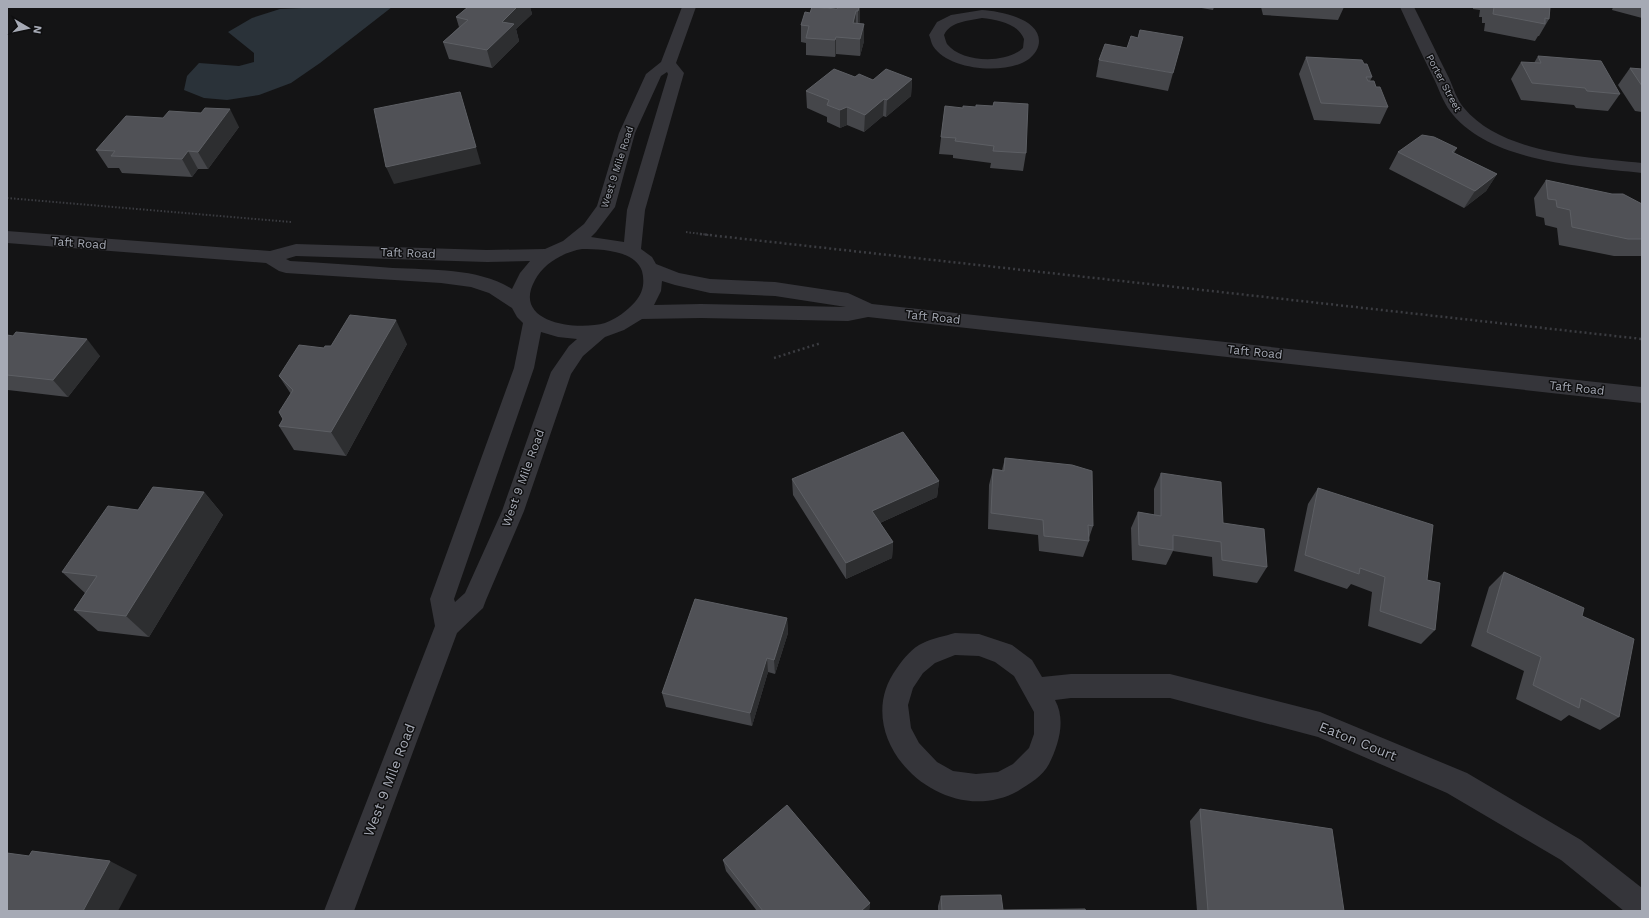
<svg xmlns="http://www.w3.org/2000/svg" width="1649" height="918" viewBox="0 0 1649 918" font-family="'Work Sans',sans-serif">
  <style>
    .water { fill: #2a3239 }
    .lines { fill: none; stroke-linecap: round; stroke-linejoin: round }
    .path-far1 { stroke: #3b3c41; stroke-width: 2; stroke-dasharray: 1.5 2; stroke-linecap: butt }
    .path { stroke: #3b3c41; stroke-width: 2.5; stroke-dasharray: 2 3; stroke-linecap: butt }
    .minor { fill: #35353a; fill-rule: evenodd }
    .wall { fill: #45464a }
    .shaded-wall { fill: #2d2e30 }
    .building { fill: #505156; stroke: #5d5f64 }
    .labels { text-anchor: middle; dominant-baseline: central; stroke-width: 3; stroke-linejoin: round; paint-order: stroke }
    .far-street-label { font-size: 10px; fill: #a6aab5; stroke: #0f0f10 }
    .street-label { font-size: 12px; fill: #a6aab5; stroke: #0f0f10 }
    .near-street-label { font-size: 14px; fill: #a6aab5; stroke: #0f0f10 }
  </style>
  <rect width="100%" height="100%" fill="#141415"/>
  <path class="water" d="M323,7H392L320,63L291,83L259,95L227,100L204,98L184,90L187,76L199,63L239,66L254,62V53L228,32L252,18L280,9Z"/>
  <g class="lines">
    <g class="path-far1">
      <path d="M7,198L291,222"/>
      <path d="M686,232L709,235"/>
    </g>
    <g class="path">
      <path d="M700,234L1642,339"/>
      <path d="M774,358L821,343"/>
    </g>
    <g class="minor">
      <path d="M682,7H696L676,63L684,73L645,210L641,249L652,257L656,264L679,273L710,279L775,282L848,293L872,304L1642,387V403L868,317L848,321L701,318L642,319L624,330L605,337L583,356L571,374L524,511L486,600L483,608L457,633L354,911H324L435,626L430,599L514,368L523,323L517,317L512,308L489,293L471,287L441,283L286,273L279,271L266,263L7,243V231L270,251L296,244L487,250L545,249L563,241L584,224L597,206L619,133L646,74L661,62ZM667,72L668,74L627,210L624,242L591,237L596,232L615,207L635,133L661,76ZM582,249C600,249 635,250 642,271C645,283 643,293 635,302C627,311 616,319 605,323C577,331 511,323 535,280C544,263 564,252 582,249ZM296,256L487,262L530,261L520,273L512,289C479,268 432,270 393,268C359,265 325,263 290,261L286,259ZM662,281L675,285L710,293L775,296L846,307L701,304L654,305L661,291ZM541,332L558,337L577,339L569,346L551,372L502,511L465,593L455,602L454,599L534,368Z"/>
      <path d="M1400,7H1414C1426,31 1437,54 1449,78C1453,87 1457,100 1464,108C1502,154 1587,157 1642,163V173C1583,166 1489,163 1450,111C1443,102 1439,89 1434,79C1422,55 1411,31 1400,7Z"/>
      <path d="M982,10C999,11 1039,18 1039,41C1039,48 1035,54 1029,59C1007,75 949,71 933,46C931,43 931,39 929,35L937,22L951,15ZM982,18C997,20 1018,23 1024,39L1023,48C1006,64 962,63 947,44C946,42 945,38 944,35C951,21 968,21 982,18Z"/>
      <path d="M955,633L979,634L1012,645L1032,660L1042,677L1071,674H1170L1320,712L1467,773L1581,840L1642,888V911H1624L1561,860L1447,793L1318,737L1170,698H1071L1055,700C1066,720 1059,744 1049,764C1043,776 1029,784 1018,791C942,833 845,738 897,668C904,658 912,648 923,643C933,638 945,636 955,633ZM955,655L979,656L995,662L1014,676L1034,712V734L1029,748L1013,764L998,772L976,774L953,771L937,762L919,743L911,728L908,705L913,688L923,673L935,663Z"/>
    </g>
  </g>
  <g class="wall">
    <path d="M468,7H530L532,14L516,29L519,41L492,68L449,59L443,42L459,27L456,17Z"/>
    <path d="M860,7V20L859,24L864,41L860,56L836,54L835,57L806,55V43L801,42V25L810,13L837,9Z"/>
    <path d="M1196,7H1214L1213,10Z"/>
    <path d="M1261,7H1344L1338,20L1263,15Z"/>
    <path d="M1473,7H1550L1549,19L1539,36H1538L1535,41L1484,31L1485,23H1482V17H1479L1480,10L1473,9Z"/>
    <path d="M1613,7H1642V18L1612,10Z"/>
    <path d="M1538,56L1620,94L1608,111L1576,108L1574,105L1521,100L1511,79L1521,62L1534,63Z"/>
    <path d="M1306,57L1364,64L1372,77L1370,81L1376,87L1388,107L1380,124L1314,120L1299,74Z"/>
    <path d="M1099,60L1173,73L1168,91L1096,77Z"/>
    <path d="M1630,68L1642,69V112L1635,111L1618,85Z"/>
    <path d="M912,79L911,96L886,117L883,116L864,132L847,125L840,128L827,122V117L807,108L806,91L873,80Z"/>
    <path d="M945,106L1026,153L1023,171L990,168L991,163L953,158V155L939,154Z"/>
    <path d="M163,118L239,127L208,169H198L192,177L122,173L119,168H108L96,150Z"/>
    <path d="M1457,148L1454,153L1497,174L1486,191L1464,208L1389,169L1398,152Z"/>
    <path d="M1546,180L1642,204V255L1641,256H1614L1559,245L1557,228L1545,225L1544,218L1536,216L1534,198Z"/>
    <path d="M7,335L100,356L68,397L8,390L7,392Z"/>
    <path d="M407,344L346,456L294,450L279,426L283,419L291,394L279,376L324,348Z"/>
    <path d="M1005,458L1093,526L1089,538V541L1083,557L1039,551L1038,535L988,529L989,485L993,469L1002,470Z"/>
    <path d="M1161,473L1223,523L1267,567L1257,583L1213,576L1212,557L1173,551L1166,565L1132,560L1131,528L1138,512L1154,515V489Z"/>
    <path d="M792,479L939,481L937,497L880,523L893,542L892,558L846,579L793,495Z"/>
    <path d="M1318,488L1427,580L1435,630L1421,644L1368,626L1372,592L1351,584L1347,589L1294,571L1308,504Z"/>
    <path d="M204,492L223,515L149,637L98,631L74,610L85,593L62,572L138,510Z"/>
    <path d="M1504,572L1582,616L1619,717L1600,730L1569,715L1561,721L1516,699L1524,671L1471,646L1489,587Z"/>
    <path d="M787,618L788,633L775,674L768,672L752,726L666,707L662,693Z"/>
    <path d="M1200,809L1344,911H1197L1190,821Z"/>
    <path d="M723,860L870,903L869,911H757L726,871Z"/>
    <path d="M941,896L1003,910L1086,911H938V906Z"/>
  </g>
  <g class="shaded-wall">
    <path d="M517,7H530L532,14L516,29L519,41L492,68L487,50L502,22Z"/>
    <path d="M859,7H860V20L858,28V11Z"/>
    <path d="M856,11V27L853,23Z"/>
    <path d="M864,24V41L860,56V39Z"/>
    <path d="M836,37V54L835,57V40Z"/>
    <path d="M912,79L911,96L886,117L887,100Z"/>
    <path d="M460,92L481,164L394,184L386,167Z"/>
    <path d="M884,99L883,116L864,132L865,115Z"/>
    <path d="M847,107V125L840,128V110Z"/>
    <path d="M230,109L239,127L208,169L198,152Z"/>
    <path d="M188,151L198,169L192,177L182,159Z"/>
    <path d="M1497,174L1486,191L1464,208L1475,191Z"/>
    <path d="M396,320L407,344L346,456L331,432Z"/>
    <path d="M87,339L100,356L68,397L53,380Z"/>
    <path d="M939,481L937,497L871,527L872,511Z"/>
    <path d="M204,492L223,515L149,637L126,616Z"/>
    <path d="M893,542L892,558L846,579V563Z"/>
    <path d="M787,618L788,633L775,674L774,660Z"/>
    <path d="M767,658L768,672L752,726L750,713Z"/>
    <path d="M110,861L137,875L118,911H83Z"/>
    <path d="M870,903L869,911H861Z"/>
  </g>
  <g class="building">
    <path d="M468,7H517L502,22L514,24L487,50L443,42L468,20L456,17Z"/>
    <path d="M812,7L837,9L838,7H859L858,11H856L853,23L864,24L860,39L836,37L835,40L806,38L809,26L801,25L805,12L810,13Z"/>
    <path d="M1494,7H1550L1549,19L1545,18V24L1493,14Z"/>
    <path d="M1140,30L1183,37L1173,73L1099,60L1105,44L1127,48L1131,36L1138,38Z"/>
    <path d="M1538,56L1601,61L1620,94L1587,91L1585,88L1532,83L1521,62L1541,63Z"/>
    <path d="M1306,57L1362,60L1364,64H1367L1372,77H1366L1368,81H1374L1376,87H1380L1388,107L1321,103Z"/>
    <path d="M1630,68L1642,69V86Z"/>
    <path d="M834,69L855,77L859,74L873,80L886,69L912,79L887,100L884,99L865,115L847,107L840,110L827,105L829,100L806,91Z"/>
    <path d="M460,92L476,147L386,167L374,109Z"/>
    <path d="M994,102L1028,104L1026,153L993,151L994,146L955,141L956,138L941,137L945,106L963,108V106L976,107V105L993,106Z"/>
    <path d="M205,108L230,109L198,152L188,151L182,159L111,156L115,151L96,150L126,116L163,118L169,111L201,113Z"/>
    <path d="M1422,135L1434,137L1457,148L1452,152L1497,174L1475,191L1398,152Z"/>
    <path d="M1546,180L1612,194H1623L1642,204V239H1628L1572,227L1570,210L1557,207L1556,200L1548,199Z"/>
    <path d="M350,315L396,320L331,432L279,426L283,419L279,412L293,390L279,376L299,345L324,348L325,346H331Z"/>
    <path d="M16,332L87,339L53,380L7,375V335L13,336Z"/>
    <path d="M903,432L939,481L872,511L893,542L846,563L792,479Z"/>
    <path d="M1005,458L1072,465L1092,471L1093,526L1088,525L1089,541L1044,536L1043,520L991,513L993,469L1004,471Z"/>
    <path d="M1161,473L1221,482L1223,523L1264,529L1267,567L1222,560L1221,542L1173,535V550L1139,545L1138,512L1161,516Z"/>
    <path d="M153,487L204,492L126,616L74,610L97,576L62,572L108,506L138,510Z"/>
    <path d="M1318,488L1433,525L1427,580L1440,583L1435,630L1380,611L1385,577L1360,568L1359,574L1305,555Z"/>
    <path d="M1504,572L1584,608L1582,616L1634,639L1619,717L1581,698L1579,708L1533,685L1541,657L1487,632Z"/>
    <path d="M695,599L787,618L774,660L767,658L750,713L662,693Z"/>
    <path d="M787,805L870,903L861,911H763L723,860Z"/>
    <path d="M1200,809L1332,829L1344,911H1208Z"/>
    <path d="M32,851L110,861L83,911H7V853L29,856Z"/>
    <path d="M1001,895L1003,910L1085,909L1086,911H942L941,896Z"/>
  </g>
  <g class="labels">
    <g class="far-street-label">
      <text transform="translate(1444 83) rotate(62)">Porter Street</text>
      <text transform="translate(617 167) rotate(-72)">West 9 Mile Road</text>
    </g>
    <g class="street-label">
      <text transform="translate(79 243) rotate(4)">Taft Road</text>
      <text transform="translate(408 253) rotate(2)">Taft Road</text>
      <text transform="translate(933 317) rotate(6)">Taft Road</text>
      <text transform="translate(1255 352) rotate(6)">Taft Road</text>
      <text transform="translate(1577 388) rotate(6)">Taft Road</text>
      <text transform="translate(523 478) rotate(-70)">West 9 Mile Road</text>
    </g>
    <g class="near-street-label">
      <text transform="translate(1358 741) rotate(22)">Eaton Court</text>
      <text transform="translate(389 780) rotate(-69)">West 9 Mile Road</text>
    </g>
  </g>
  <rect width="1649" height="918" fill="none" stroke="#a6aab5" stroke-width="16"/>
  <g transform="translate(28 28) rotate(99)" stroke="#0f0f10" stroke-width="3" paint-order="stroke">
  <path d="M0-3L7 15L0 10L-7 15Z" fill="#a6aab5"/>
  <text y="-6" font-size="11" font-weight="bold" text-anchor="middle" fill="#a6aab5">N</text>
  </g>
</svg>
